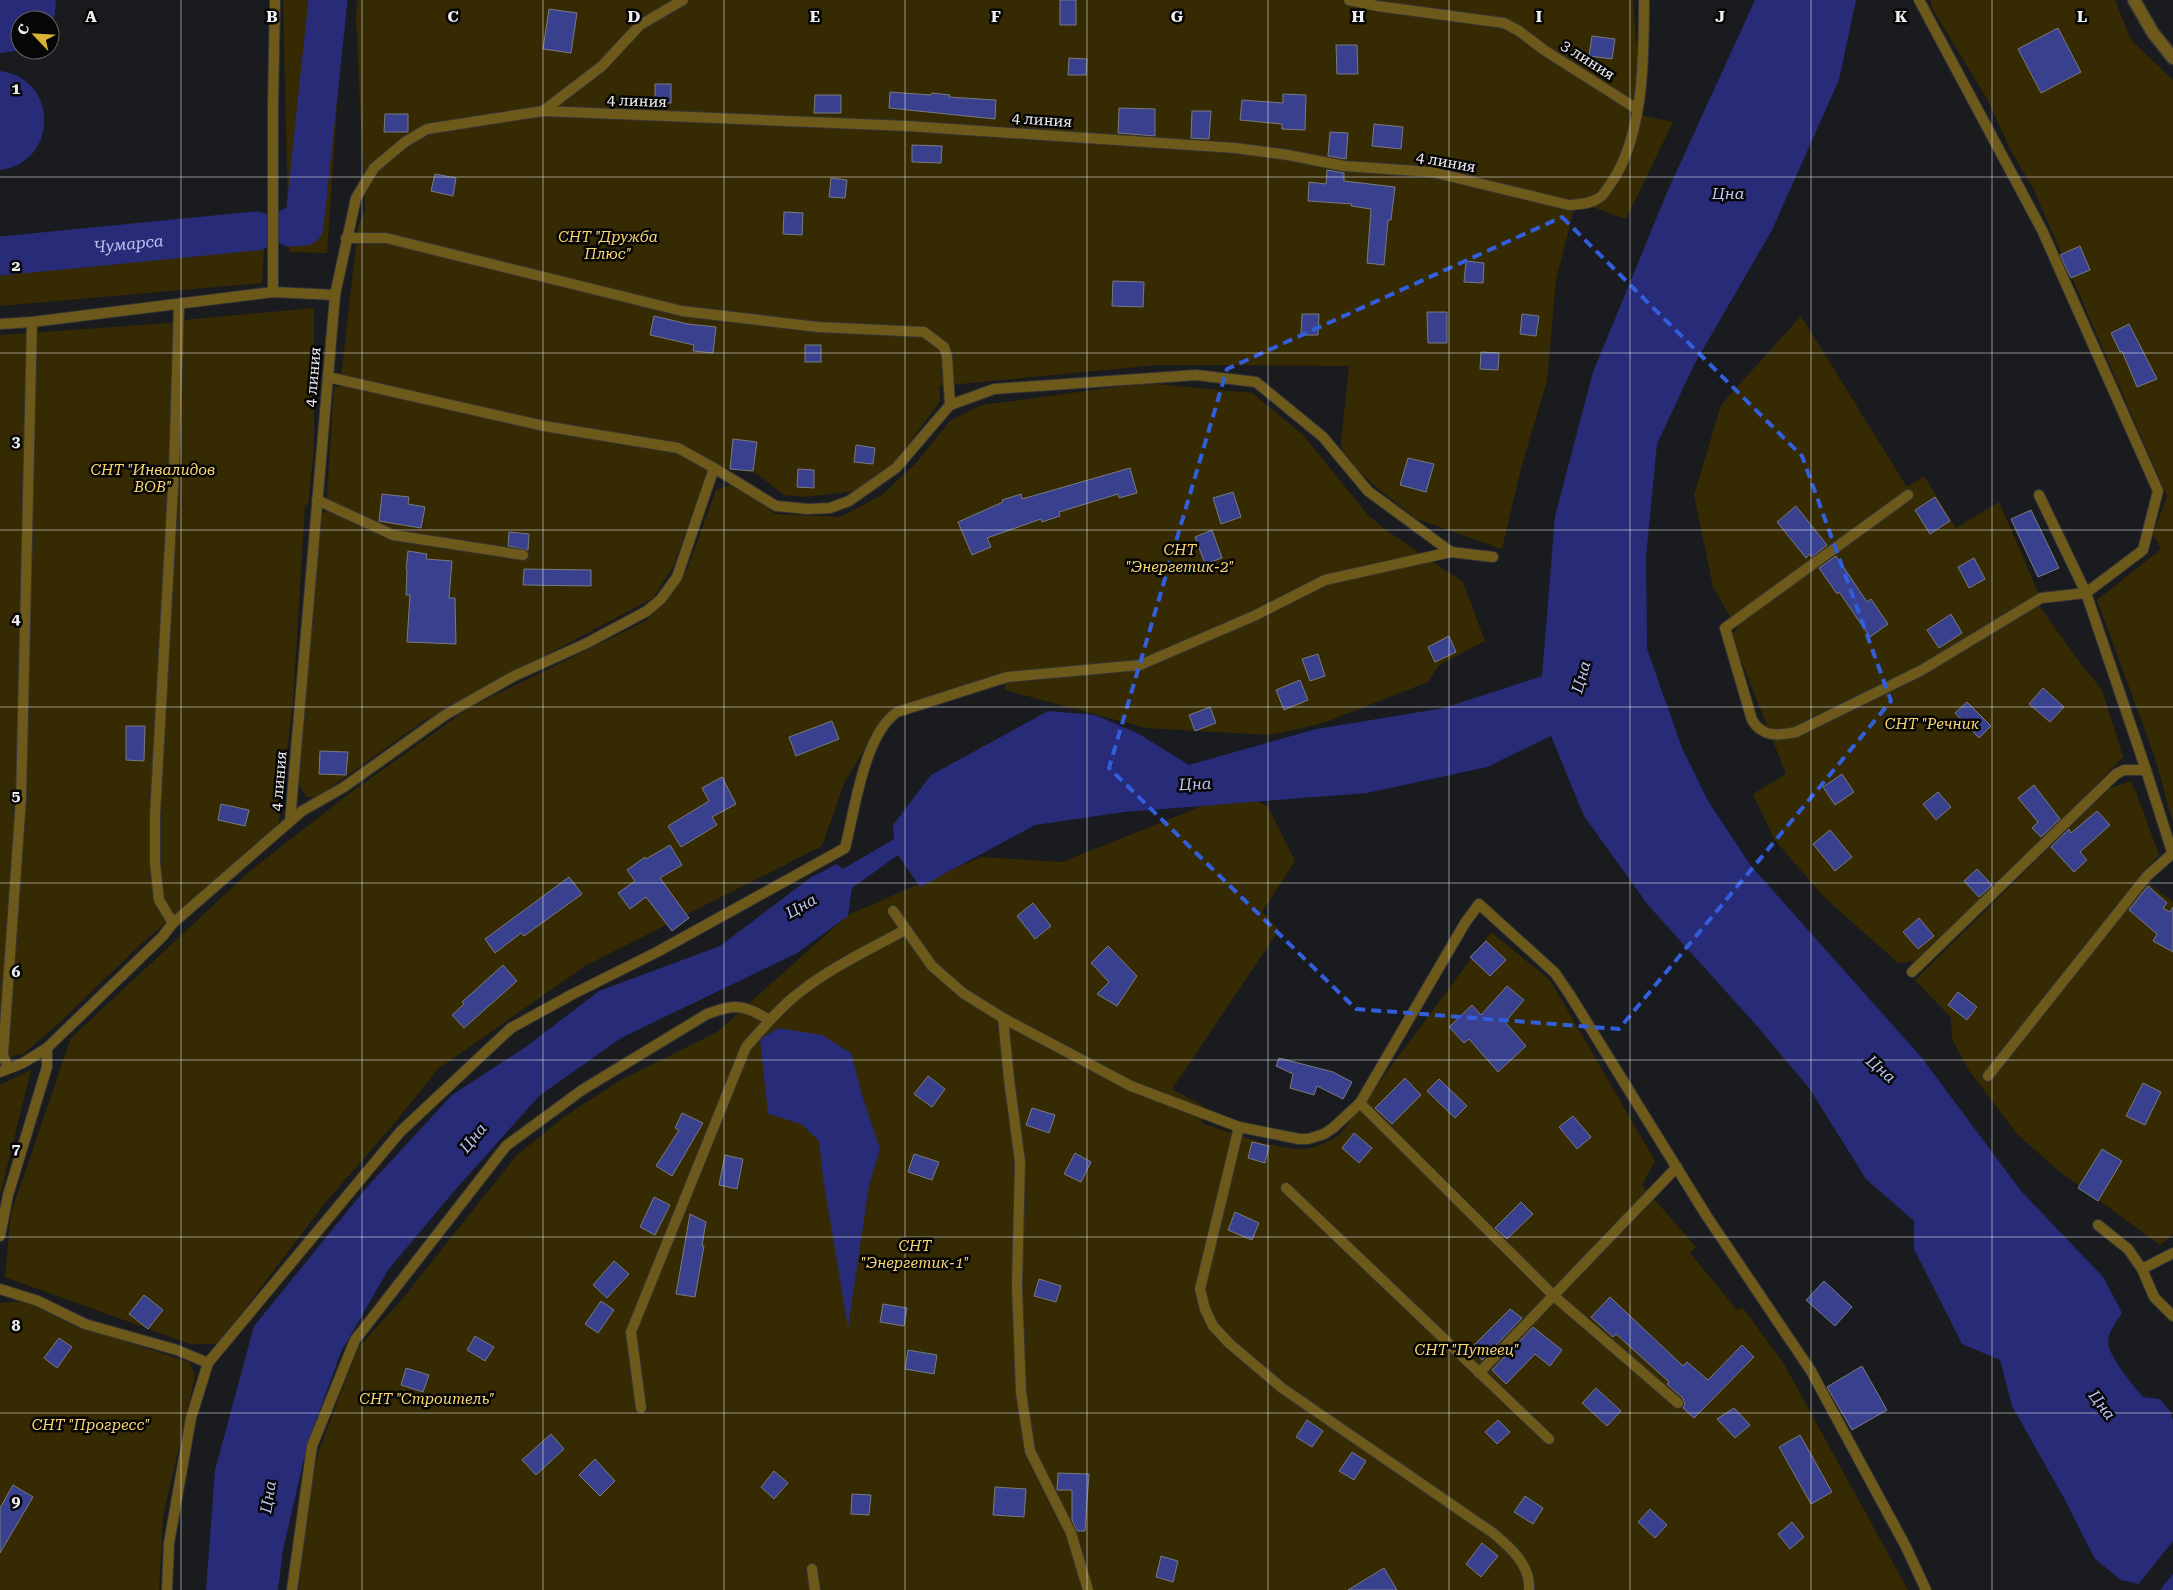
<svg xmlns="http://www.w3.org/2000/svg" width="2173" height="1590" viewBox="0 0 2173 1590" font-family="'Roboto Serif',serif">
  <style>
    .green { fill: #362a03 }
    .water { fill: #282b77 }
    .pier { fill: #1a1b1e }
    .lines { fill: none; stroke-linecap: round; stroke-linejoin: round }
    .river { stroke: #282b77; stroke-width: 39 }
    .building { fill: #39418f; stroke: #797a7e }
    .service-casing { stroke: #343437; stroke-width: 12 }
    .tertiary-casing { stroke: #343437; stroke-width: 15 }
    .service { stroke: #6d5919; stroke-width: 10 }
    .tertiary { stroke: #6d5919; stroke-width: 12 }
    .marked { fill: none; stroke: #325edb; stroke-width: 4; stroke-dasharray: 10 6; stroke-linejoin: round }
    .grid { fill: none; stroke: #efeff2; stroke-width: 1; stroke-opacity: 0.55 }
    .labels { text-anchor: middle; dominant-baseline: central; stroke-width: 5; stroke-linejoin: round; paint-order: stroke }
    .street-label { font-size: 15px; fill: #efeff2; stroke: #060607 }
    .park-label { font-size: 15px; font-style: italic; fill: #f9d772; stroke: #060607 }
    .water-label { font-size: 16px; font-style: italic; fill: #bcc5f2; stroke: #060607 }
    .grid-label { font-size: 16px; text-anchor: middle; font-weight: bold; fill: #efeff2; stroke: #060607; stroke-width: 5; stroke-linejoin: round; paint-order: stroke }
  </style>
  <rect width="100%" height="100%" fill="#1a1b1e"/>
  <g class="green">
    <path d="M283,0H344L327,253L289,252Z"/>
    <path d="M357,0H1633L1643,116L1673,122L1626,219L1576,201L1556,280L1547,381L1521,468L1502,549L1417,519L1377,488L1350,462L1343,452L1341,443L1349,366L1157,365L939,386L940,401L893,465L855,491L805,497L784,495L756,473L717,466L707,476L673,567L653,598L425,720L316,798L307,797L299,785L316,523L321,513L326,512L334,387H340L358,227L365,210L356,18Z"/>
    <path d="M1930,0H2115L2131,40L2173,80V822L2154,755L2097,600L2161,549L2153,534L2167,496L2033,188L2011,151L1986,97L1933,10Z"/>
    <path d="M266,222L262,283L0,306V247Z"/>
    <path d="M314,308V448L308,505H305L293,702L278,827L140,945L59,1023L22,1055H15L0,1063V335L170,323L193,319Z"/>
    <path d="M1801,316L1907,487L1924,476L1956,528L1999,502L2040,597L2035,600L2075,656L2102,690L2123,757L2017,865L1916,961L1898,963L1823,896L1774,839L1753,794L1786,774L1731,635L1737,629L1713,587L1694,495L1721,405Z"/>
    <path d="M1146,383L1252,393L1303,435L1368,515L1386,530L1463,582L1485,641L1439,665L1428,682L1323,723L1270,735L1146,728L1005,690L1004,678L969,685L888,712L845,781L822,846L585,966L438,1069L392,1126L325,1203L218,1344H190L5,1277L11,1213L71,1038L251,870L350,793L469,708L646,621L674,590L687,570L716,490L732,484L776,514L840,517L882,495L916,463L950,421L982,405Z"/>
    <path d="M2130,781L2136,792L2159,855L2139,876L2173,902V1234L2160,1245L2059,1171L2017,1134L1968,1069L1952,1039L1951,1018L1915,980L2109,789Z"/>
    <path d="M1240,791L1268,807L1295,861L1262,912L1279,930L1172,1089L1207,1108L1201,1123C1228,1131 1284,1154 1310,1148C1320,1146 1330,1140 1339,1136L1491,932L1550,980L1655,1161L1642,1185L1696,1247L1690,1253L1737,1310L1743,1308L1784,1364L1908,1590H299L304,1530L318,1453L358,1348L403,1298L516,1156L565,1116L619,1081L717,1032L848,915L981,857L1062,862Z"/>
    <path d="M31,1070L0,1195V1085Z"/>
    <path d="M23,1301L89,1330L189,1362L195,1376L163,1517L159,1590H0V1303Z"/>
  </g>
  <g class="water">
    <path d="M0,0H56L55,14L50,27V20H20V50H24L0,53Z"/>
    <path d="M1755,0H1856L1839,80L1772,230L1694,365L1657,444L1646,556L1647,649L1682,748L1708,801L1751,866L1922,1058L2021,1191L2104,1278L2122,1313C2117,1321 2108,1332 2108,1341C2108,1356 2133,1385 2143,1397L2160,1399L2170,1411L2173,1420V1590H2146L2139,1584L2121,1580L2095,1559L2065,1500L2012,1406L2000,1360L1962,1344L1914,1249V1221L1866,1179L1809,1088L1757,1026L1648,905L1584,816L1551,736L1487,767L1367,793L1124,812L1035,825L920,887L898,855L852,888L848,916L797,953L621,1038L539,1096L455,1190L388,1270L341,1352L307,1445L283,1550L278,1590H206L215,1470L254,1326L367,1187L452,1095L527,1046L599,991L720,946L810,878L837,864L843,869L894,839L893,825L931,775L1048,711L1095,715L1139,734L1189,765L1316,729L1444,708L1542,676L1555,516L1593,372L1668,190Z"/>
    <path d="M0,71C59,78 59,163 0,170Z"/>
    <path d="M779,1028L822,1035L851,1053L862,1095L880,1149L869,1185L848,1328L823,1178L819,1141L801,1124L768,1114L760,1039Z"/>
  </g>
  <path class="pier" d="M2173,1541V1574L2160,1590H2142L2137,1586Z"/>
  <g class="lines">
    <g class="river">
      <path d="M291,227L304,226L328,0"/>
      <path id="s1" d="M0,256L256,231"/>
    </g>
  </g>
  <g class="building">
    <rect x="1060" y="0" width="16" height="25"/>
    <path d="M549,9L577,13L571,53L543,49Z"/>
    <path d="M2058,28L2081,72L2041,93L2018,49Z"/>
    <path d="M1592,36L1615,39L1612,59L1589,56Z"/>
    <path d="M1336,45H1357L1358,74H1337Z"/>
    <path d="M1069,58L1087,59L1086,75H1068Z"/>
    <rect x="655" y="84" width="16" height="19"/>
    <path d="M890,92L931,95L932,93L950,95L949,97L996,100L995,119L889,108Z"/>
    <path d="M1283,94L1306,95L1305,130L1282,129V124L1240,120L1242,100L1283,103Z"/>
    <path d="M815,95H841V113H814Z"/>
    <path d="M1119,108L1155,109V136L1118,133Z"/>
    <path d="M1192,111H1211L1209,139L1191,138Z"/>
    <path d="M385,114H408V132H384Z"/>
    <path d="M1374,124L1403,127L1401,149L1372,146Z"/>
    <path d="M1330,132L1348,133L1346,159L1328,156Z"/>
    <path d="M912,145L942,146L941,163L912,162Z"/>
    <path d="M1327,170L1344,173V181L1395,187L1391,220H1388L1384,265L1367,263L1371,209L1351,206L1352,204L1308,201L1309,182L1326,184Z"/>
    <path d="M435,174L456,178L453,196L431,191Z"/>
    <path d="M831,178L847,180L845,198L829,197Z"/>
    <path d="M784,212L803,213L802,235L783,234Z"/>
    <path d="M2080,246L2090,270L2071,278L2060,255Z"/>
    <path d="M1466,261L1484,263L1483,283L1464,282Z"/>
    <path d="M1113,281L1144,282L1143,307L1112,306Z"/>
    <path d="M1427,312H1447V343H1428Z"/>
    <path d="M1302,314H1319L1318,335H1301Z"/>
    <path d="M1522,314L1539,316L1536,336L1520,334Z"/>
    <path d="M654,316L688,324L716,327L713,353L693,351L694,345L650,335Z"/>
    <path d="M2129,324L2157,379L2137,387L2122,351L2120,352L2111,333Z"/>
    <rect x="805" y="345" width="16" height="17"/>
    <path d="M1481,352L1499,353L1498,370L1480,369Z"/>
    <path d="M733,439L757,442L753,471L730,469Z"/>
    <path d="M856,445L875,448L873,464L854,462Z"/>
    <path d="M1408,458L1434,464L1426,492L1400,485Z"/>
    <path d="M1130,468L1137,493L1119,498L1118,494L1059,512L1060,516L1042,522L1041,519L987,538L991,547L972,555L958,522L1003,502L1002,500L1021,494L1022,499Z"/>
    <path d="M798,469L814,470V488L797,487Z"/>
    <path d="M1233,492L1241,517L1221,524L1213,498Z"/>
    <path d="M382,494L409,497L408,504L425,507L421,528L379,521Z"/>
    <path d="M1935,497L1950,521L1930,534L1915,510Z"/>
    <path d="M1796,506L1827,545L1812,557L1810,554L1806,558L1777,522Z"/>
    <path d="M2031,510L2059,568L2038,577L2011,519Z"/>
    <path d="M1212,530L1222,558L1205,564L1195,537Z"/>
    <path d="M509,532L529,534L528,550L508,546Z"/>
    <path d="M408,551L427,554L426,559L452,561L449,598H455L456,644L407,642L410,595H406L407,570L406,569Z"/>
    <path d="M1836,556L1867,602L1871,599L1888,624L1870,637L1839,592L1837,594L1819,568Z"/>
    <path d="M1974,558L1985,579L1969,588L1958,567Z"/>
    <path d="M524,569L591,570V586L523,585Z"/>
    <path d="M1951,614L1962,633L1939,648L1927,630Z"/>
    <path d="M1449,636L1456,652L1435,662L1428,647Z"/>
    <path d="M1318,654L1325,676L1310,681L1302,659Z"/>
    <path d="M1300,680L1308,700L1284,710L1276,690Z"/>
    <path d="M2043,688L2064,707L2050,722L2029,704Z"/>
    <path d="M1967,702L1991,726L1979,738L1955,713Z"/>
    <path d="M1210,707L1216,723L1195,731L1189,715Z"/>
    <path d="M832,721L839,739L796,756L789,737Z"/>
    <path d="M126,726H145L144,761L126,760Z"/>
    <path d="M320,751L348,752L346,775L319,774Z"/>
    <path d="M1842,774L1854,792L1835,805L1823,787Z"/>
    <path d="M722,777L736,804L712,817L717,825L681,847L668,826L709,801L702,788Z"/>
    <path d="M2034,785L2060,819L2041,837L2032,828L2038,822L2018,798Z"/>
    <path d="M1938,792L1951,807L1936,820L1923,804Z"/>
    <path d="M221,804L249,810L245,826L218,820Z"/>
    <path d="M2097,811L2110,825L2080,852L2087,860L2074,872L2051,847L2069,829L2071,833Z"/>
    <path d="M1830,830L1852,857L1835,871L1813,844Z"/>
    <path d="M670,845L682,865L660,878L689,918L672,931L646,897L630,909L618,893L635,881L627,870L645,857L646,859Z"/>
    <path d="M1977,869L1992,885L1979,897L1964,881Z"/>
    <path d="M569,877L582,894L524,936L521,933L495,953L485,939Z"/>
    <path d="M2148,886L2167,903L2163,908L2170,912L2173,907V952L2153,941L2157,934L2129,910Z"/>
    <path d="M1033,903L1051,926L1035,939L1017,916Z"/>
    <path d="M1919,918L1934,936L1918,949L1903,932Z"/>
    <path d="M1486,941L1506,960L1490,976L1470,957Z"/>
    <path d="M1108,946L1137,976L1117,1006L1097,994L1109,982L1091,963Z"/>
    <path d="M503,965L517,981L464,1028L452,1015L464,1004L462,1002Z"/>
    <path d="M1507,986L1524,1000L1505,1022L1526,1046L1498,1072L1469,1039L1464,1043L1449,1027L1472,1005L1481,1015Z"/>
    <path d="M1958,992L1977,1007L1967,1020L1948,1005Z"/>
    <path d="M1279,1058L1333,1072L1352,1082L1343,1099L1317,1086L1314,1095L1290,1088L1293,1074L1276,1066Z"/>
    <path d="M928,1076L945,1089L932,1107L914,1094Z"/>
    <path d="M1405,1078L1421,1095L1392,1124L1375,1108Z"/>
    <path d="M1439,1079L1467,1106L1455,1118L1427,1091Z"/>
    <path d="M2143,1083L2161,1092L2145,1125L2126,1116Z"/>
    <path d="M1032,1108L1055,1115L1049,1133L1026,1125Z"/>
    <path d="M682,1113L703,1123L672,1176L656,1166L679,1130L675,1128Z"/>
    <path d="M1573,1116L1591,1137L1577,1149L1559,1127Z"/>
    <path d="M1354,1133L1372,1148L1359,1163L1342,1148Z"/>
    <path d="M1252,1142L1269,1146L1265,1163L1248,1158Z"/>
    <path d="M2102,1149L2122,1161L2098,1201L2078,1188Z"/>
    <path d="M1075,1153L1091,1162L1081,1182L1064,1174Z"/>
    <path d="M914,1154L939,1162L932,1180L908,1172Z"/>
    <path d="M725,1155L743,1159L737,1189L719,1185Z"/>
    <path d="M654,1197L670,1205L655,1235L640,1227Z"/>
    <path d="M1521,1202L1533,1214L1507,1239L1495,1228Z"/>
    <path d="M1235,1212L1259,1223L1252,1240L1228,1230Z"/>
    <path d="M690,1214L706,1222L702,1246H704L695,1297L676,1294Z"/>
    <path d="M614,1261L629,1274L607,1298L593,1285Z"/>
    <path d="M1039,1279L1061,1286L1056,1302L1034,1296Z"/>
    <path d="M1824,1281L1852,1307L1835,1326L1806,1300Z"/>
    <path d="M144,1295L163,1310L148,1329L129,1314Z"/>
    <path d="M1610,1297L1683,1366L1687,1362L1708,1380L1742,1345L1754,1357L1694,1418L1683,1408L1685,1404L1683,1398L1667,1384L1669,1382L1616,1334L1613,1337L1591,1317Z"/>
    <path d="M601,1301L614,1310L598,1333L585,1324Z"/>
    <path d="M883,1304L907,1308L904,1326L880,1322Z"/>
    <path d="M1510,1309L1522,1318L1482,1360L1471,1348Z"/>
    <path d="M1533,1327L1562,1350L1550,1366L1535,1354L1506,1384L1492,1370Z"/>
    <path d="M475,1336L494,1347L485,1361L467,1350Z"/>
    <path d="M59,1338L72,1347L57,1368L44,1358Z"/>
    <path d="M908,1350L937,1355L934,1374L905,1369Z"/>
    <path d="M1862,1366L1887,1410L1852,1430L1827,1387Z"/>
    <path d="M406,1368L429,1375L423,1392L401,1385Z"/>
    <path d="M1596,1388L1621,1411L1607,1426L1582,1403Z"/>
    <path d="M1734,1408L1750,1425L1735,1438L1717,1419Z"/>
    <path d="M1307,1420L1323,1431L1312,1447L1296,1437Z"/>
    <path d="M1498,1420L1510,1432L1497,1444L1485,1432Z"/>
    <path d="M551,1434L564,1449L536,1475L522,1460Z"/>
    <path d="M1800,1435L1832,1492L1811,1504L1779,1447Z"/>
    <path d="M1352,1452L1366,1461L1354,1480L1339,1471Z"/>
    <path d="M595,1459L615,1481L600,1496L579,1475Z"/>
    <path d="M774,1471L788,1483L774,1499L761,1487Z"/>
    <path d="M1058,1473L1089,1474L1085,1531H1077L1072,1520V1490H1057Z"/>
    <path d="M13,1485L33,1497L0,1553V1508Z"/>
    <path d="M995,1487L1026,1489L1024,1517L993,1515Z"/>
    <path d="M852,1494L871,1495L869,1515L851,1514Z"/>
    <path d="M1525,1496L1543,1508L1533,1524L1514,1512Z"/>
    <path d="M1650,1509L1667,1525L1655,1538L1638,1522Z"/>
    <path d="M1792,1522L1804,1537L1790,1549L1778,1534Z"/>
    <path d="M1482,1543L1498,1556L1481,1577L1466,1564Z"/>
    <path d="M1161,1556L1178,1561L1173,1582L1156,1577Z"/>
    <path d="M1384,1568L1397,1590H1348Z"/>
  </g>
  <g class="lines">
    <defs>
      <g id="service">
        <path d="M1349,0L1377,6L1504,23L1519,31L1544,50L1637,109"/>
        <path d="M1919,0L2042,230L2158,491L2143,550L2086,593L2146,770L2173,855"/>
        <path d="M543,111L602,66L640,25L683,0"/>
        <path d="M273,292V103L275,0"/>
        <path d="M0,324L32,322L273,292L335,295"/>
        <path d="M328,377L544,426L678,448L714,468"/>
        <path d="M950,405L994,389L1196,375L1256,382L1323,437L1368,491L1451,552L1493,557"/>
        <path d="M1908,495L1725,628L1752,720C1762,737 1778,736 1796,732L1922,670L2041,598L2086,593L2039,495"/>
        <path d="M317,500L393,535L523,555"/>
        <path d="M290,821L335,295L356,198L374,168L405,142L427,129L543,111L907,126L1235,148L1288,155L1344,166L1432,172L1569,205C1580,204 1590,204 1599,198C1603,196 1606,190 1609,186C1644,139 1644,57 1644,0"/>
        <path d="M893,911L932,966L963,993L1003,1018L1131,1086L1239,1127L1299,1139H1308L1324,1134L1333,1128L1360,1103L1465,923L1479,904L1555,973L1570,995L1706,1215L1811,1371L1906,1547L1926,1590"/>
        <path d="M173,923L159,900L155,863V815L174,470L179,304"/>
        <path d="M1912,972L2116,774L2124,770H2146"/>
        <path d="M1003,1018L1009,1079L1020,1162L1017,1287L1021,1392L1030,1451L1071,1533L1088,1590"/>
        <path d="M8,1068L3,1055L21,799L32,322"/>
        <path d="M0,1072L23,1063L47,1048L162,937L173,923L302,811L344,787L445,715L514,676L587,643L647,611L661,599L677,577L714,468L776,506L808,509L830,508L849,501L896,468L950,405L947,356L944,347L924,332L818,327L682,311L386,238H346"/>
        <path d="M1988,1076L2147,876L2173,853"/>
        <path d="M1360,1103L1554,1296L1678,1403"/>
        <path d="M1239,1127L1200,1289L1205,1309L1213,1326L1230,1344L1282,1388L1493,1533C1510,1547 1531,1565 1529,1590"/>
        <path d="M1286,1188L1549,1439"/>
        <path d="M2098,1225L2128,1249L2142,1269L2154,1297L2173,1316"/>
        <path d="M0,1236L8,1195L47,1067V1048"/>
        <path d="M2142,1269L2173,1253"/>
        <path d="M0,1289L38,1301L85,1324L177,1350L208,1363"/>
        <path d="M1479,1373L1677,1167"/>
        <path d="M641,1408L631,1332L746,1047C763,1028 780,1007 800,992C832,967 870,949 905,930"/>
        <path d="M812,1569L815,1590"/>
        <path d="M167,1590L169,1543L191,1418L208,1363L400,1132L511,1028L573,994L657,952L845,848C855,809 864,735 897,712L1007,677L1140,665L1254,616L1325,580L1451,552"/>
        <path d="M292,1590L312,1446L355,1340L506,1146L582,1090L707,1014C738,1003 742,1005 770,1020"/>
      </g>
      <path id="tertiary" d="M2134,0L2153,33L2173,58"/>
    </defs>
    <use href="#service" class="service-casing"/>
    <use href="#tertiary" class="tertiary-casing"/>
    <use href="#service" class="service"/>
    <use href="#tertiary" class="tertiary"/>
  </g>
  <path class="marked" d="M1562,217L1802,456L1891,701L1619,1029L1356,1009L1109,768L1227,369Z"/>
  <path class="grid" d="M181,0V1590M362,0V1590M543,0V1590M724,0V1590M905,0V1590M1087,0V1590M1268,0V1590M1449,0V1590M1630,0V1590M1811,0V1590M1992,0V1590M0,177H2173M0,353H2173M0,530H2173M0,707H2173M0,883H2173M0,1060H2173M0,1237H2173M0,1413H2173"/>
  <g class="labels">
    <g class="street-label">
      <text transform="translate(1588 60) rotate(33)">3 линия</text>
      <text transform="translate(637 101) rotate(2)">4 линия</text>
      <text transform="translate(1042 120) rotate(4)">4 линия</text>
      <text transform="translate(1446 162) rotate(10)">4 линия</text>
      <text transform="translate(313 377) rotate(-85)">4 линия</text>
      <text transform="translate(279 781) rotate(-85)">4 линия</text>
    </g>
    <g class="park-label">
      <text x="608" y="237">СНТ "Дружба<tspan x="608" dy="17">Плюс"</tspan></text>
      <text x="153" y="470">СНТ "Инвалидов<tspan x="153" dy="17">ВОВ"</tspan></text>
      <text x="1180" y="550">СНТ<tspan x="1180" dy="17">"Энергетик-2"</tspan></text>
      <text x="1932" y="724">СНТ "Речник</text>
      <text x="915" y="1246">СНТ<tspan x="915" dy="17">"Энергетик-1"</tspan></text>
      <text x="1467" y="1350">СНТ "Путеец"</text>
      <text x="427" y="1399">СНТ "Строитель"</text>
      <text x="91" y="1425">СНТ "Прогресс"</text>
    </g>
    <g class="water-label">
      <text x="1728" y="193">Цна</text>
      <text stroke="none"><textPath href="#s1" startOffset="129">Чумарса</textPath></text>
      <text transform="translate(1581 677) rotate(-74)">Цна</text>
      <text transform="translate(1195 784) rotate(-3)">Цна</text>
      <text transform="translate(801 906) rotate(-30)">Цна</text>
      <text transform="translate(1881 1069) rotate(41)">Цна</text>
      <text transform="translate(473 1138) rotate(-51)">Цна</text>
      <text transform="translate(2102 1405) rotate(52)">Цна</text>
      <text transform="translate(268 1497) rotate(-81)">Цна</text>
    </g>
  </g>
  <g class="grid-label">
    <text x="91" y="22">A</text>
    <text x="272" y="22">B</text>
    <text x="453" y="22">C</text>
    <text x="634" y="22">D</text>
    <text x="815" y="22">E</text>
    <text x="996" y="22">F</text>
    <text x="1177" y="22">G</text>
    <text x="1358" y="22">H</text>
    <text x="1539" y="22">I</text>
    <text x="1720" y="22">J</text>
    <text x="1901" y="22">K</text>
    <text x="2082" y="22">L</text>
    <text x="16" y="94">1</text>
    <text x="16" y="271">2</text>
    <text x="16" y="447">3</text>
    <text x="16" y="624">4</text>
    <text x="16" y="801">5</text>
    <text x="16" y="977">6</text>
    <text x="16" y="1154">7</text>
    <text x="16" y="1331">8</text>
    <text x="16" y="1507">9</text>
  </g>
  <g transform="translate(35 35) rotate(295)"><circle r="24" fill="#060607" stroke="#636365"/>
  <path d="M0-4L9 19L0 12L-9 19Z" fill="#dab333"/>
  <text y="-8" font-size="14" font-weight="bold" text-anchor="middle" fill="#efeff2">С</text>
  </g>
</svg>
